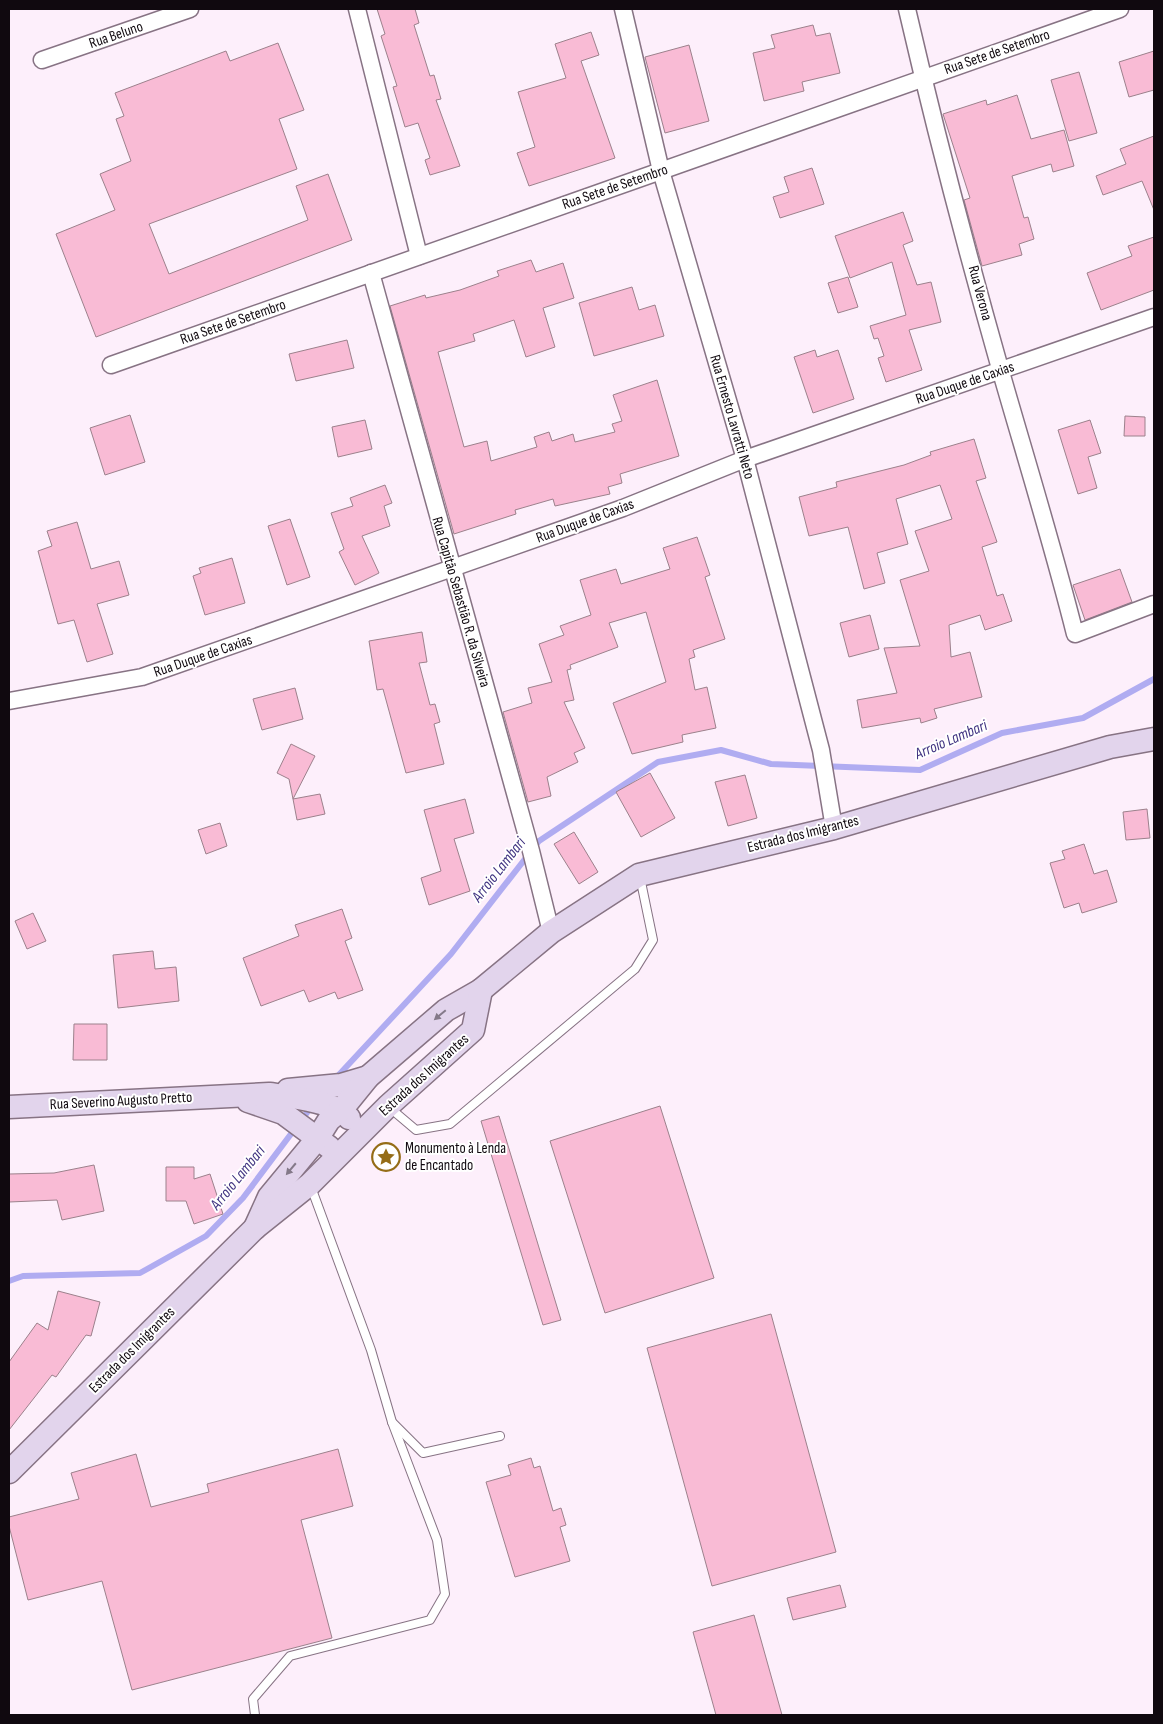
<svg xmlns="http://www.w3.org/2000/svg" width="1163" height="1724" viewBox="0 0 1163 1724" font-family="'Sofia Sans Condensed',sans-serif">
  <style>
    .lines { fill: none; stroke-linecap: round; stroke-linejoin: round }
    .stream { stroke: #b0acf1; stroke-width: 6 }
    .building { fill: #f9bbd5; stroke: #9c818c }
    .lane-casing { stroke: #877384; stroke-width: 10 }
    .street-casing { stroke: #877384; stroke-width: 19 }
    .secondary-casing { stroke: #877384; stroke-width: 25 }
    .lane { stroke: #fff; stroke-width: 8 }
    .street { stroke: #fff; stroke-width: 16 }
    .secondary { stroke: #e2d4ec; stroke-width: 22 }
    .oneway { fill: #847989 }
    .labels { text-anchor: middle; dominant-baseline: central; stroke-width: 4; stroke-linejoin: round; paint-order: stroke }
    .street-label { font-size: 15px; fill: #10090f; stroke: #fff }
    .poi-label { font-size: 15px; fill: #10090f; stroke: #fff; text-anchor: start }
    .water-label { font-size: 16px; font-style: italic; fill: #403381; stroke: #fff }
  </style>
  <rect width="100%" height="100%" fill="#fdeffb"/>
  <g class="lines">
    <g class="stream">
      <path d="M335,1079L451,954L539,841L658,762L721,750L771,764L920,770L1002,733L1083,718L1154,679"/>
      <path d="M9,1281L23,1276L140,1273L206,1236L243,1198L312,1106"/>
    </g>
  </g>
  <g class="building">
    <path d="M377,9H415L419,23L414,25L430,76L434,75L441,99L436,100L460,166L430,175L425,160L430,158L418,123L405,127L393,87L397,86L381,36L385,34Z"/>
    <path d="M813,25L816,36L830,33L840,73L802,82L804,91L764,101L753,53L775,48L771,35Z"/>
    <path d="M591,32L599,55L581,61L615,158L529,186L517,153L535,147L518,92L566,78L555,44Z"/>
    <path d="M278,43L304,110L279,119L297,169L149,224L169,274L308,220L296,186L328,174L352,240L96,337L56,234L115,210L100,174L131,161L116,119L124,116L115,93L226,51L230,61Z"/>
    <path d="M689,45L709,121L665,133L645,57Z"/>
    <path d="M1154,51V90L1129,97L1119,62Z"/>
    <path d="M1079,72L1097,133L1069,141L1051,80Z"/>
    <path d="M1017,95L1031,139L1064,130L1074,166L1053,172L1051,164L1012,176L1024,218L1028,217L1034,239L1019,244L1022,255L982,266L964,200L970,198L943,114L986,100L987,105Z"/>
    <path d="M1154,136V210L1142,181L1103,195L1096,176L1126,164L1120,149Z"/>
    <path d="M812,168L824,204L780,218L773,197L789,192L784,177Z"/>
    <path d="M903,212L913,241L903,245L917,285L931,282L941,322L909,330L922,370L886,382L878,358L884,356L878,338L874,339L870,326L906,315L892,262L850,278L835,236Z"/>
    <path d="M1154,237V290L1101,310L1087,273L1132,256L1128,246Z"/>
    <path d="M531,260L536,272L563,263L574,298L543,308L555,347L526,357L514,320L473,334L475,341L438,352L464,447L487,441L491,461L537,447L534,437L549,432L552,441L573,434L575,442L615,432L612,424L622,421L613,395L657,380L679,456L620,474L622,483L608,487L610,494L555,506L553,499L515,510L516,514L454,534L390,306L425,295L426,298L460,290L499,276L497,271Z"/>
    <path d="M848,277L858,307L838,313L828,283Z"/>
    <path d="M632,287L639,310L655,305L664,336L594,356L579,303Z"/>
    <path d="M347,340L354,368L296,381L289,354Z"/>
    <path d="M815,350L817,357L838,350L854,399L813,413L794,357Z"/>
    <path d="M130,415L145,462L105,475L90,428Z"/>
    <path d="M1125,416L1145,417V436H1124Z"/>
    <path d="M365,420L372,449L338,457L332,427Z"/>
    <path d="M1090,420L1101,453L1088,457L1097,488L1078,494L1058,430Z"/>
    <path d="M974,439L986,478L976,481L997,542L982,547L997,596L1003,594L1012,621L985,630L980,615L949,625L951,657L970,652L982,697L934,709L937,718L921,723L920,718L862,728L857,700L897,693L884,648L920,646L900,580L929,571L915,531L952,519L940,485L896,499L908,544L877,553L885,583L864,589L848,527L809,536L799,497L837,487L836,482L904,465L931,455L930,452Z"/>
    <path d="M385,485L392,503L384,506L390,526L362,536L379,573L355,585L339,552L344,549L331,513L353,506L350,498Z"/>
    <path d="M290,519L310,577L287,585L268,526Z"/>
    <path d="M77,522L91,569L119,561L129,595L97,604L113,654L87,662L74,620L58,624L38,551L52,546L47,531Z"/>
    <path d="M697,537L710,575L705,577L725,639L693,650L695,657L689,659L695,690L707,687L716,728L682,735L683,742L632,754L613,703L666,682L646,612L609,623L618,647L570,665L571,669L567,670L574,700L564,702L585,748L574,753L578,762L547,777L551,796L528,802L503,712L532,703L528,688L552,682L539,644L564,635L560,626L591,615L580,580L616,569L621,584L670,569L663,548Z"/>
    <path d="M232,558L245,603L205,615L193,576L201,573L199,568Z"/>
    <path d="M1120,569L1132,602L1085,620L1073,585Z"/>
    <path d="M870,615L879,649L849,657L840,623Z"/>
    <path d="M422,632L427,662L419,663L430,705L435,704L440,722L434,724L444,764L406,773L383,689L377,690L369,641Z"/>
    <path d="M295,688L303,719L262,730L253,699Z"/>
    <path d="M291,744L315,756L293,799L289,779L277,773Z"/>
    <path d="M650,773L675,818L641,837L616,792Z"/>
    <path d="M745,775L757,818L728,826L715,782Z"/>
    <path d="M320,794L325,814L297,820L293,799Z"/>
    <path d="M465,799L474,833L454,839L470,891L429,905L421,878L441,871L424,810Z"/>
    <path d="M1147,809L1150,838L1126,840L1123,812Z"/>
    <path d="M220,823L227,846L206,854L198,830Z"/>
    <path d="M574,832L598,872L579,884L554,844Z"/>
    <path d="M1084,844L1094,874L1107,870L1117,902L1082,913L1079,903L1064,908L1050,863L1065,859L1062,851Z"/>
    <path d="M342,909L352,938L345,941L363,990L338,999L335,992L309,1002L304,990L261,1006L243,958L299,936L295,925Z"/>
    <path d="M33,913L46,941L27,949L15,921Z"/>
    <path d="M153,951L155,969L176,967L179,1001L118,1008L113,955Z"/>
    <path d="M74,1024H107V1060H73Z"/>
    <path d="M660,1106L714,1278L605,1313L550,1141Z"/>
    <path d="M499,1116L561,1320L543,1325L481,1121Z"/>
    <path d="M94,1165L104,1211L62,1220L57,1200L9,1202V1174L54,1173Z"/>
    <path d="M166,1167H194V1179L210,1174L223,1214L194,1224L186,1201H166Z"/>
    <path d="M58,1291L100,1302L91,1336L86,1335L56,1377L52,1375L9,1430V1362L37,1323L48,1330Z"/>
    <path d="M771,1314L836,1552L712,1586L647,1348Z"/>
    <path d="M338,1449L353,1506L301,1520L332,1638L132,1690L102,1581L28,1600L9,1526V1517L79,1499L71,1473L136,1454L151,1507L209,1492L207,1484Z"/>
    <path d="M531,1458L534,1468L540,1466L553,1511L561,1508L566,1525L560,1527L570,1561L515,1577L486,1482L511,1475L508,1465Z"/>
    <path d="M840,1585L846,1607L793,1620L787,1598Z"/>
    <path d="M754,1615L782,1715H716L693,1632Z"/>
  </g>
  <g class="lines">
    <defs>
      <g id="lane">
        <path d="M390,1108L416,1130L450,1124L635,969L653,940L640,877"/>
        <path d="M311,1187L371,1350L392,1422L423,1453L500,1436"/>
        <path d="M255,1715L253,1699L290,1656L430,1620L445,1594L437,1540L392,1422"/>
      </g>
      <g id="street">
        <path d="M357,9L419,256"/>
        <path d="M623,9L661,171L745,459L821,750L834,828"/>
        <path d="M907,9C935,130 967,252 1001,372C1026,459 1053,546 1075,634L1154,604"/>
        <path d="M42,60L190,9"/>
        <path d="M371,273L531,851L551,932"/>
        <path d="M111,365L1120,9"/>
        <path d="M9,701L142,677L623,508L745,459L1154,317"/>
      </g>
      <g id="secondary">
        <path d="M288,1090L341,1085L368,1077"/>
        <path d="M248,1101L283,1113L329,1147"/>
        <path d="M9,1107L269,1094C291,1097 335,1101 349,1118"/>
        <path d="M255,1228L269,1197L317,1139L329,1120L342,1109L368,1077L446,1010L481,990L551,932L639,875L834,828L1110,747L1154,739"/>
        <path d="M9,1472L255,1228L310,1184L388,1106L473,1030L481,990"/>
      </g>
    </defs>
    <use href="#lane" class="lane-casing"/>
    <use href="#street" class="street-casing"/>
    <use href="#secondary" class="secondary-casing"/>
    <use href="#lane" class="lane"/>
    <use href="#street" class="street"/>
    <use href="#secondary" class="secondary"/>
  </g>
  <defs><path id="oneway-solid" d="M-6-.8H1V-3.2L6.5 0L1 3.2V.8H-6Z" transform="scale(1.25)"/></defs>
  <g class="oneway">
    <use href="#oneway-solid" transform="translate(440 1015) rotate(140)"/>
    <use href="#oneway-solid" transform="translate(291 1169) rotate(130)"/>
  </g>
  <defs>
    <symbol id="sight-ring" viewBox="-11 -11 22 22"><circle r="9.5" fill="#fff" stroke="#956d17" stroke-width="1.5"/><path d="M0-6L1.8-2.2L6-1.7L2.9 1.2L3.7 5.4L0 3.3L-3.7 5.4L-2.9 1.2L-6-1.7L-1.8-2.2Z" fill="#956d17"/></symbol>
  </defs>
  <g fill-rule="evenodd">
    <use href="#sight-ring" x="370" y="1141" width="32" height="32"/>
  </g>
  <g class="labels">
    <g class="street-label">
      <text transform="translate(116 35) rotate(-19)">Rua Beluno</text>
      <text transform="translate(997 52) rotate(-19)">Rua Sete de Setembro</text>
      <text transform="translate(615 187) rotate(-19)">Rua Sete de Setembro</text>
      <text transform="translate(980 293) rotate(75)">Rua Verona</text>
      <text transform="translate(233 322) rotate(-19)">Rua Sete de Setembro</text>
      <text transform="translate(965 383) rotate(-19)">Rua Duque de Caxias</text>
      <text transform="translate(732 417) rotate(74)">Rua Ernesto Lavratti Neto</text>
      <text transform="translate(585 521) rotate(-20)">Rua Duque de Caxias</text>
      <text transform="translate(461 602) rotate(74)">Rua Capitão Sebastião R. da Silveira</text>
      <text transform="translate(203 656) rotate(-19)">Rua Duque de Caxias</text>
      <text transform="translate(803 834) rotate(-14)">Estrada dos Imigrantes</text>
      <text transform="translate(424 1075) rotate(-42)">Estrada dos Imigrantes</text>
      <text transform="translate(121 1101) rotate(-3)">Rua Severino Augusto Pretto</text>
      <text transform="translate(132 1350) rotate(-45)">Estrada dos Imigrantes</text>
    </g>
    <g class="poi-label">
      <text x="405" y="1148">Monumento à Lenda<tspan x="405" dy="17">de Encantado</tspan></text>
    </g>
    <g class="water-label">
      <text transform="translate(951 740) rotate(-23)">Arroio Lambari</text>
      <text transform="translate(499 870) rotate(-52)">Arroio Lambari</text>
      <text transform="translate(238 1178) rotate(-51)">Arroio Lambari</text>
    </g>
  </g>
  <rect width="1163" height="1724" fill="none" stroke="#10090f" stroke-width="20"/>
</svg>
